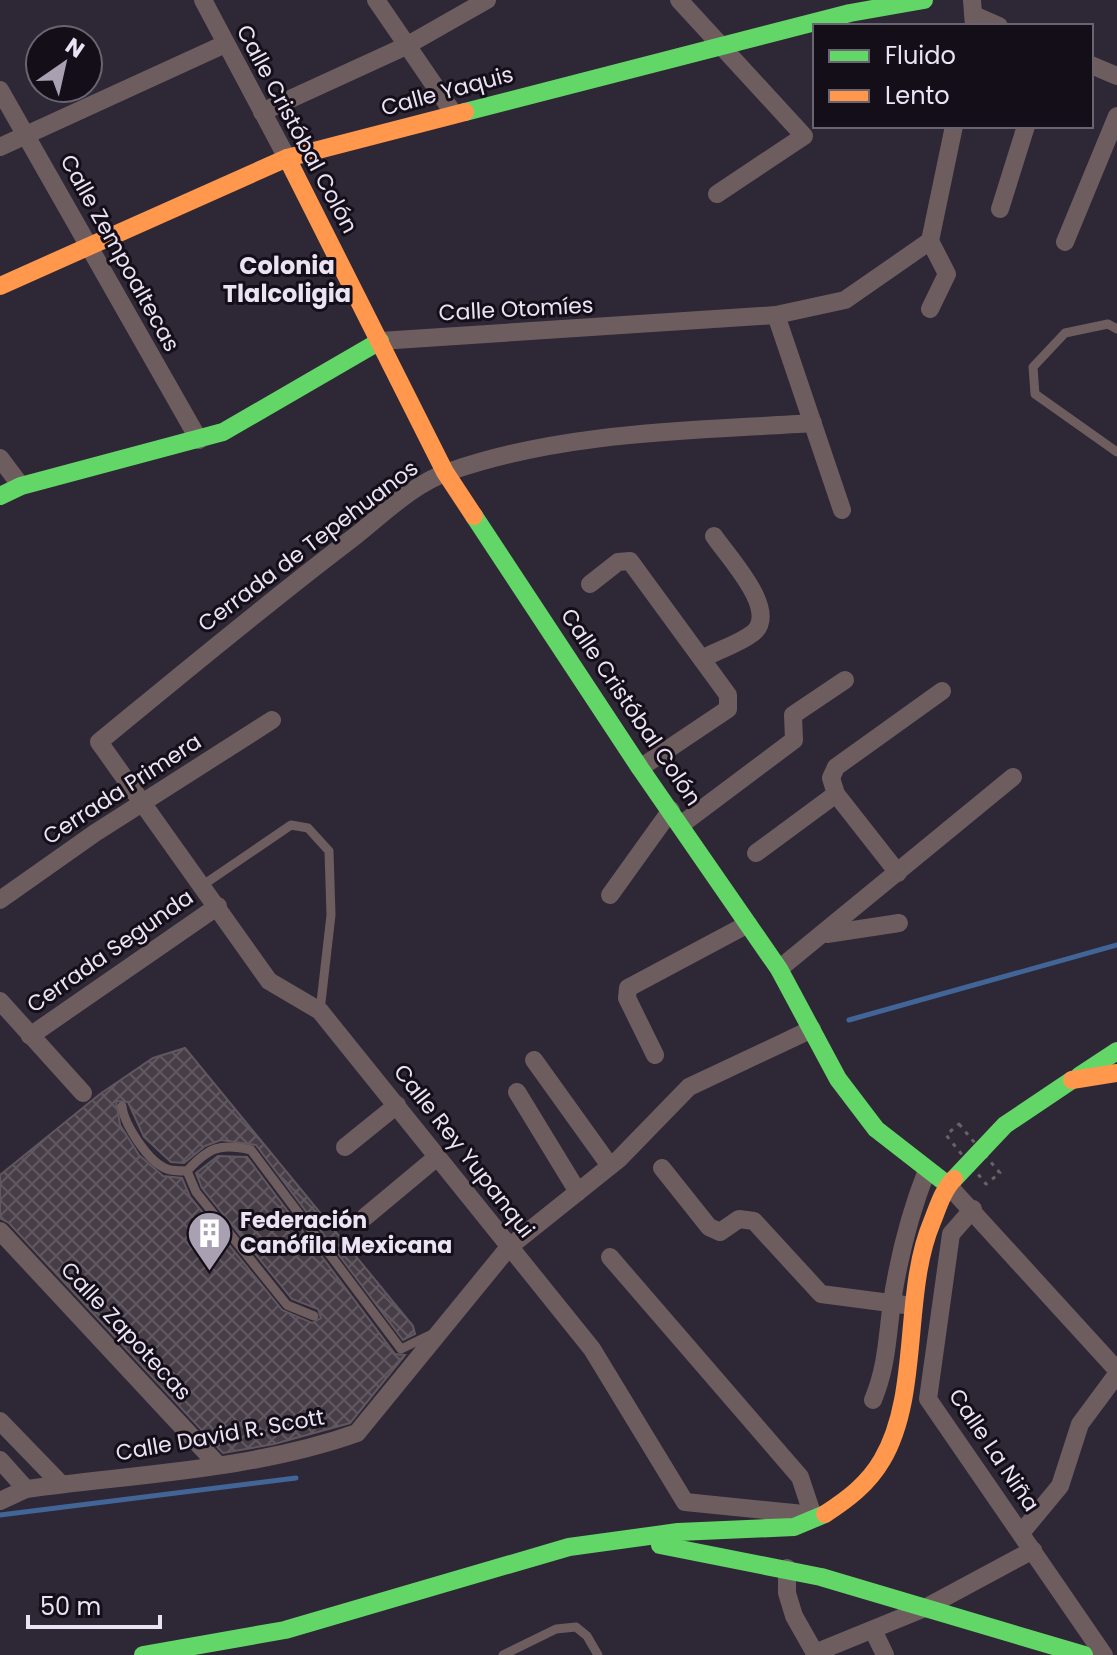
<svg xmlns="http://www.w3.org/2000/svg" width="1117" height="1655" viewBox="0 0 1117 1655" font-family="Poppins,sans-serif">
  <style>
    .lines { fill: none; stroke-linecap: round; stroke-linejoin: round }
    .stream { stroke: #426598; stroke-width: 5 }
    .building { fill: url(#building-cross-hatch); stroke: #615760; stroke-width: 2 }
    .path { stroke: #6b6166; stroke-width: 3; stroke-dasharray: 4 6; stroke-linecap: butt }
    .lane { stroke: #6d5d5e; stroke-width: 9 }
    .street { stroke: #6d5d5e; stroke-width: 18 }
    .fast { stroke: #63d668; stroke-width: 18 }
    .slow { stroke: #ff974d; stroke-width: 18 }
    .labels { text-anchor: middle; dominant-baseline: central; stroke-width: 6; stroke-linejoin: round; paint-order: stroke }
    .street-label { font-size: 22px; fill: #ebe3f4; stroke: #140e19 }
    .poi-label { font-size: 22px; font-weight: bold; fill: #ebe3f4; stroke: #140e19; text-anchor: start }
    .neighbourhood-label { font-size: 24px; font-weight: bold; fill: #ebe3f4; stroke: #140e19 }
  </style>
  <defs>
    <pattern id="building-cross-hatch" width="8" height="8" patternUnits="userSpaceOnUse" patternTransform="scale(2)"><rect width="8" height="8" fill="#463d46"/><path d="M0 0l8 8M0 8l8-8" fill="none" stroke="#615961"/></pattern>
  </defs>
  <rect width="100%" height="100%" fill="#2e2735"/>
  <g class="lines">
    <g class="stream">
      <path d="M849,1020L1117,945"/>
      <path d="M0,1515L296,1478"/>
    </g>
  </g>
  <path class="building" d="M185,1048L413,1326L415,1334L403,1340L256,1145L221,1140L205,1146L184,1163L171,1162L144,1137L128,1102L116,1101L120,1125L139,1155L163,1176L182,1178L190,1197L282,1310L312,1323L321,1318L318,1309L292,1299L202,1188L196,1173L218,1156L247,1157L395,1354L405,1355L350,1423L274,1444L223,1453L9,1223L0,1218V1175L100,1094L153,1058Z"/>
  <g class="lines">
    <path class="path" d="M959,1124L1000,1173L986,1184L946,1135Z"/>
    <g class="lane">
      <path d="M1117,329L1108,324L1065,333L1033,367L1035,394L1117,452"/>
      <path d="M203,885L291,825L308,828L329,851L331,915L320,1011"/>
      <path d="M122,1106C124,1124 148,1162 167,1169C172,1171 181,1171 187,1171"/>
      <path d="M314,1316L287,1305L196,1192L187,1171C209,1147 220,1143 251,1150L401,1349L434,1333"/>
      <path d="M503,1655L556,1629L576,1627L587,1636L598,1655"/>
    </g>
    <g class="street">
      <path d="M203,0L287,158"/>
      <path d="M376,0L454,114"/>
      <path d="M679,0L804,136L717,194"/>
      <path d="M972,0L974,26"/>
      <path d="M976,16L999,26"/>
      <path d="M1091,65L1117,76"/>
      <path d="M0,90L199,440"/>
      <path d="M262,112L406,46L487,0"/>
      <path d="M0,147L225,44"/>
      <path d="M1000,209L1026,126"/>
      <path d="M1065,242L1117,116"/>
      <path d="M930,309L947,274L930,241"/>
      <path d="M776,315L842,510"/>
      <path d="M380,341L776,315L845,300L930,241L954,126"/>
      <path d="M0,458L21,486"/>
      <path d="M590,584L618,562L630,561L728,695V709L640,768"/>
      <path d="M702,659C718,650 739,644 753,633C780,611 728,557 714,536"/>
      <path d="M682,824L794,740L793,715L845,680"/>
      <path d="M756,853L836,794"/>
      <path d="M898,873L836,794L831,778L836,767L942,691"/>
      <path d="M610,895L671,810"/>
      <path d="M0,900L95,833L272,720"/>
      <path d="M827,934L899,923"/>
      <path d="M779,969L1013,777"/>
      <path d="M0,1001L83,1093"/>
      <path d="M30,1036L218,906"/>
      <path d="M655,1055L627,998L628,988L748,924"/>
      <path d="M534,1060L610,1166"/>
      <path d="M517,1092L578,1192"/>
      <path d="M345,1147L397,1105"/>
      <path d="M662,1168L709,1227L720,1232L739,1219L754,1221L821,1294L913,1306"/>
      <path d="M948,1185L1117,1370"/>
      <path d="M973,1209L951,1234L928,1399L1104,1655"/>
      <path d="M365,1217L437,1157"/>
      <path d="M0,1231L217,1464"/>
      <path d="M610,1257L800,1477L812,1513"/>
      <path d="M873,1400C887,1366 887,1338 892,1302C899,1256 910,1213 927,1170"/>
      <path d="M0,1421L61,1484"/>
      <path d="M0,1460L26,1489"/>
      <path d="M0,1501L26,1489C135,1474 253,1470 357,1433L509,1247L619,1159L689,1087L812,1029"/>
      <path d="M804,1514L685,1502L592,1349L320,1011L269,981L99,742C183,673 267,603 354,537C382,515 413,484 448,472C564,431 692,431 813,423"/>
      <path d="M1021,1533L1060,1486L1080,1424L1117,1374"/>
      <path d="M787,1568V1593L794,1616L816,1655"/>
      <path d="M873,1630L885,1655"/>
      <path d="M817,1652L925,1608L1033,1550"/>
    </g>
    <g class="fast">
      <path d="M465,112L850,13L924,0"/>
      <path d="M0,496L21,486L223,432L380,341"/>
      <path d="M474,516L640,768L779,969L838,1079L876,1129L948,1185"/>
      <path d="M1079,1076L1117,1051"/>
      <path d="M954,1179L1005,1125L1072,1080"/>
      <path d="M660,1545L821,1577L1084,1655"/>
      <path d="M143,1655L285,1630L569,1547L678,1532L794,1527L825,1514"/>
    </g>
    <g class="slow">
      <path d="M287,158L445,472L474,516"/>
      <path d="M0,286L287,158L465,112"/>
      <path d="M1072,1080L1117,1073"/>
      <path d="M825,1514C848,1499 868,1484 882,1460C921,1394 902,1293 932,1222C938,1207 943,1190 954,1179"/>
    </g>
  </g>
  <defs>
    <symbol id="building-pin" viewBox="-11 -11 22 30"><path d="M0 17L-7.5 6A9.5 9.5 0 1 1 7.5 6Z" fill="#a9a1b1" stroke="#140e19"/><path d="M-4-6H4V6H1V3H-1V6H-4ZM-2.5-4.3h1.7v1.8h-1.7ZM.8-4.3h1.7v1.8H.8ZM-2.5-1h1.7V.8h-1.7ZM.8-1h1.7V.8H.8Z" fill="#fff"/></symbol>
  </defs>
  <g fill-rule="evenodd">
    <use href="#building-pin" x="184" y="1208" width="51" height="69"/>
  </g>
  <g class="labels">
    <g class="street-label">
      <text transform="translate(447 91) rotate(-15)">Calle Yaquis</text>
      <text transform="translate(297 129) rotate(62)">Calle Cristóbal Colón</text>
      <text transform="translate(120 253) rotate(61)">Calle Zempoaltecas</text>
      <text transform="translate(516 309) rotate(-3)">Calle Otomíes</text>
      <text transform="translate(308 546) rotate(-37)">Cerrada de Tepehuanos</text>
      <text transform="translate(631 707) rotate(56)">Calle Cristóbal Colón</text>
      <text transform="translate(122 789) rotate(-33)">Cerrada Primera</text>
      <text transform="translate(110 951) rotate(-35)">Cerrada Segunda</text>
      <text transform="translate(464 1151) rotate(52)">Calle Rey Yupanqui</text>
      <text transform="translate(126 1331) rotate(47)">Calle Zapotecas</text>
      <text transform="translate(220 1435) rotate(-10)">Calle David R. Scott</text>
      <text transform="translate(994 1450) rotate(56)">Calle La Niña</text>
    </g>
    <g class="poi-label">
      <text x="240" y="1220">Federación<tspan x="240" dy="25">Canófila Mexicana</tspan></text>
    </g>
    <g class="neighbourhood-label">
      <text x="287" y="265">Colonia<tspan x="287" dy="28">Tlalcoligia</tspan></text>
    </g>
  </g>
  <rect x="813" y="24" width="280" height="104" fill="#140e19" stroke="#6a6371" stroke-width="2"/>
  <rect x="829" y="50" width="40" height="12" fill="#63d668" stroke="#6a6371" stroke-width="2"/>
  <text x="885" y="64" font-size="24" fill="#ebe3f4">Fluido</text>
  <rect x="829" y="90" width="40" height="12" fill="#ff974d" stroke="#6a6371" stroke-width="2"/>
  <text x="885" y="104" font-size="24" fill="#ebe3f4">Lento</text>
  <g transform="translate(64 64) rotate(34)"><circle r="38" fill="#140e19" stroke="#6a6371" stroke-width="2"/>
  <path d="M0-6L14 30L0 20L-14 30Z" fill="#a9a1b1"/>
  <text y="-12" font-size="22" font-weight="bold" text-anchor="middle" fill="#ebe3f4">N</text>
  </g>
  <path d="M28 1615v12h132v-12" fill="none" stroke="#ebe3f4" stroke-width="4"/>
  <text x="40" y="1615" font-size="24" fill="#ebe3f4" stroke="#140e19" stroke-width="6" paint-order="stroke">50 m</text>
</svg>
